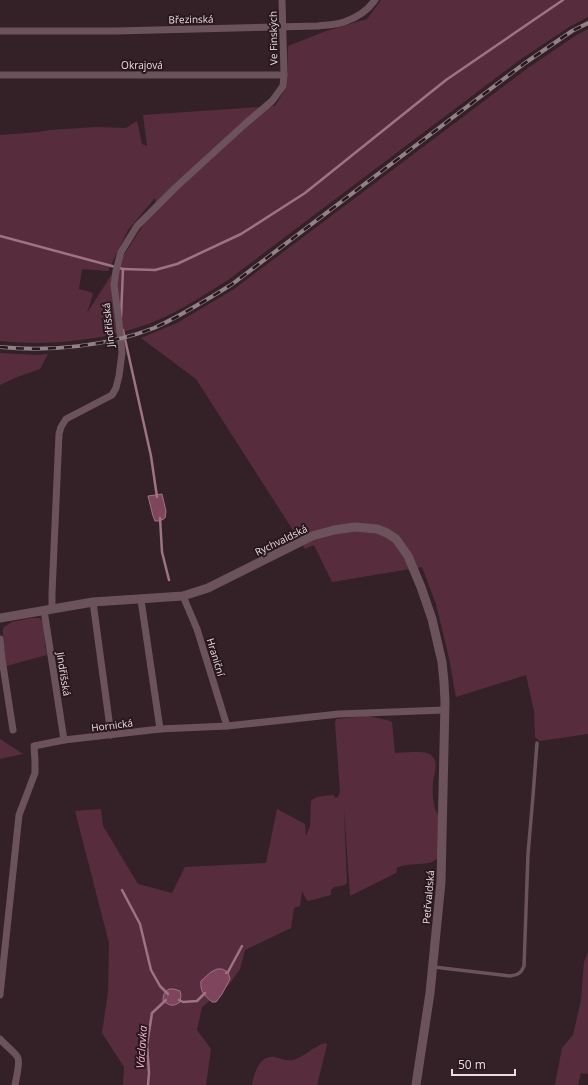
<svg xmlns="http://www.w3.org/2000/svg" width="588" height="1085" viewBox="0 0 588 1085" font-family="'Open Sans',sans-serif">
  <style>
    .green { fill: #572d3e; fill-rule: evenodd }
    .water { fill: #7e455c; stroke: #9e7384 }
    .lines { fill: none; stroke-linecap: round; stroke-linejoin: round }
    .stream { stroke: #9e7384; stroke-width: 2.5 }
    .service { stroke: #6c525b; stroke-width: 3.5 }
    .minor { stroke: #6c525b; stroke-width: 7 }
    .tertiary { stroke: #6c525b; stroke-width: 9 }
    .rail-casing { stroke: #928287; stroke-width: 4 }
    .rail { stroke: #29171e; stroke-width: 2.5; stroke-dasharray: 8; stroke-linecap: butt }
    .labels { text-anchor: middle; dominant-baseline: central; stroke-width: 4; stroke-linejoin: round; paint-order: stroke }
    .street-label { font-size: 10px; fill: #eadde1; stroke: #29171e }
    .water-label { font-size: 11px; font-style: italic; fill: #feb6d0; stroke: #29171e }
  </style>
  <rect width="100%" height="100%" fill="#332127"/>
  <g class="green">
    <path d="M381,0H588V17L569,27L521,59L228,280C210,291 192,303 173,313C122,339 56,347 0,341V135L39,132L49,130L97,127L126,128L137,121L142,144L147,146L143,115L275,106L287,86L288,46L326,31L367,19ZM155,198L156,205L87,313L93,294L90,292L79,289L82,269L108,271L128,230Z"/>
    <path d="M588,29V734L540,741L535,737L534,711L526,675L456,697L449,658L436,604L422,567L332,582L314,545L305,549L196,379L141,338L177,323L234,289L528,68L575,36Z"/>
    <path d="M0,353L36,355L48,354L40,369L17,377L0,385Z"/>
    <path d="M31,618H40C46,623 44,635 45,642C45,647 47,651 47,655L6,666L3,635V629L4,627L12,622Z"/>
    <path d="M367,716L387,720L392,722L395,753C403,753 425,750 431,755C440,763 433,775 433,784C432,791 433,802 435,809C436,812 438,813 439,817C440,830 438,844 438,857C432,868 408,861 397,868L396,873L350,896L344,808L345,838L347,882L345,885L334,887L331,890V895L308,901L306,899L302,891L300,906L294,908L291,928L245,950L240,969L228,986L202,1007L197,1030L211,1049L206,1085H123L124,1067L102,1033L108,992L109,943L75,811L101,809L103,826L138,884L172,893L185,867L266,863L277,809L305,824L306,836L310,826L311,801C316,795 326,796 334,795L335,798L338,797L340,792L335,723L336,719Z"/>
    <path d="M0,739L23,754L0,759Z"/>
    <path d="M588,952V1074L581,1073L578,1085H555L562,1048L573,1035L581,1000L584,962Z"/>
    <path d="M326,1043L327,1045L317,1085H252C254,1074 259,1054 275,1057C282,1059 288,1062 296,1059C307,1055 315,1045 326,1043Z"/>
  </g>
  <g class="water">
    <path d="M162,494L166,511L165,518L160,521H155L153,516L148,496Z"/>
    <path d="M217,969H222L228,972L230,979L222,994L216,1002H212C204,995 200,992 201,981L211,972Z"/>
    <path d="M169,989H174L180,991L181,995L180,1002C173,1007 171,1006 163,1001C163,995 164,992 169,989Z"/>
  </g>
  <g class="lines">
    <g class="stream">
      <path d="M0,236L123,269L121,317"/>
      <path d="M123,269L155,270L177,264L241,234L305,193L446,80L563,0"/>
      <path d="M123,330L151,456L157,497"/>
      <path d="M160,518L162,552L169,580"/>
      <path d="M122,890L140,924L151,970L160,986L168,994"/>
      <path d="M226,973L228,972L242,946"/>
      <path d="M179,1000L183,1002L197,1001L205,993"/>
      <path d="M148,1085L149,1073L147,1045L152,1013L166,1000"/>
    </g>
    <path class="service" d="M434,967L510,976C517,975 521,974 524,966L528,854L533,796L537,743"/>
    <g class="minor">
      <path d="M0,31H116L318,26C326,25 336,25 344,22C356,18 368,10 375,0"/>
      <path d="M0,75H284"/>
      <path d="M183,596L197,629L227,726"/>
      <path d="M141,600L160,729"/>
      <path d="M93,602L111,735"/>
      <path d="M52,609V593L59,434L61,427L66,419L112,395L116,388L119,376L122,353L119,322L114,285L116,271L121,252L137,226L175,188L245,124L272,101L283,86L284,75L282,0"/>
      <path d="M44,610L64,740"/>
      <path d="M0,639L2,659L13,730"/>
      <path d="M0,995L19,815L35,773V761L34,746L64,740L160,729L227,726L339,714L445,710"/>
      <path d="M0,1039C4,1044 17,1054 18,1058C20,1064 16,1079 15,1085"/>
    </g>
    <path class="tertiary" d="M0,618L93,602L183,596L208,588L312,536L334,530L355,527L377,529L387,533L396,539L408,556L421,587L432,619L442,662L444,682L445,702L441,882L430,993L416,1085"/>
    <defs>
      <path id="rail" d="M0,347C49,352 108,346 154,328C181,316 206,300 231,285L525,63L572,31L588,23"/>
    </defs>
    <use href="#rail" class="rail-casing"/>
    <use href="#rail" class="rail"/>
  </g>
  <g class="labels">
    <g class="street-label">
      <text transform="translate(191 19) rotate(-1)">Březinská</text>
      <text transform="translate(273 38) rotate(-91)">Ve Finských</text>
      <text x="142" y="65">Okrajová</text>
      <text transform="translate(108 325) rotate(-96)">Jindřišská</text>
      <text transform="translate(281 540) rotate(-26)">Rychvaldská</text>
      <text transform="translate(216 657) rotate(73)">Hraniční</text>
      <text transform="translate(64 674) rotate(81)">Jindřišská</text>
      <text transform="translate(112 725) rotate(-7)">Hornická</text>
      <text transform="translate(428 897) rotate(-85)">Petřvaldská</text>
    </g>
    <g class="water-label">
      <text transform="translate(141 1047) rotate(-86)">Václavka</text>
    </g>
  </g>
  <path d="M452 1069v6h63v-6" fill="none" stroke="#eadde1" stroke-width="2"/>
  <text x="458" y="1069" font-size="12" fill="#eadde1" stroke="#29171e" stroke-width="3" paint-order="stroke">50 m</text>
</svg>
